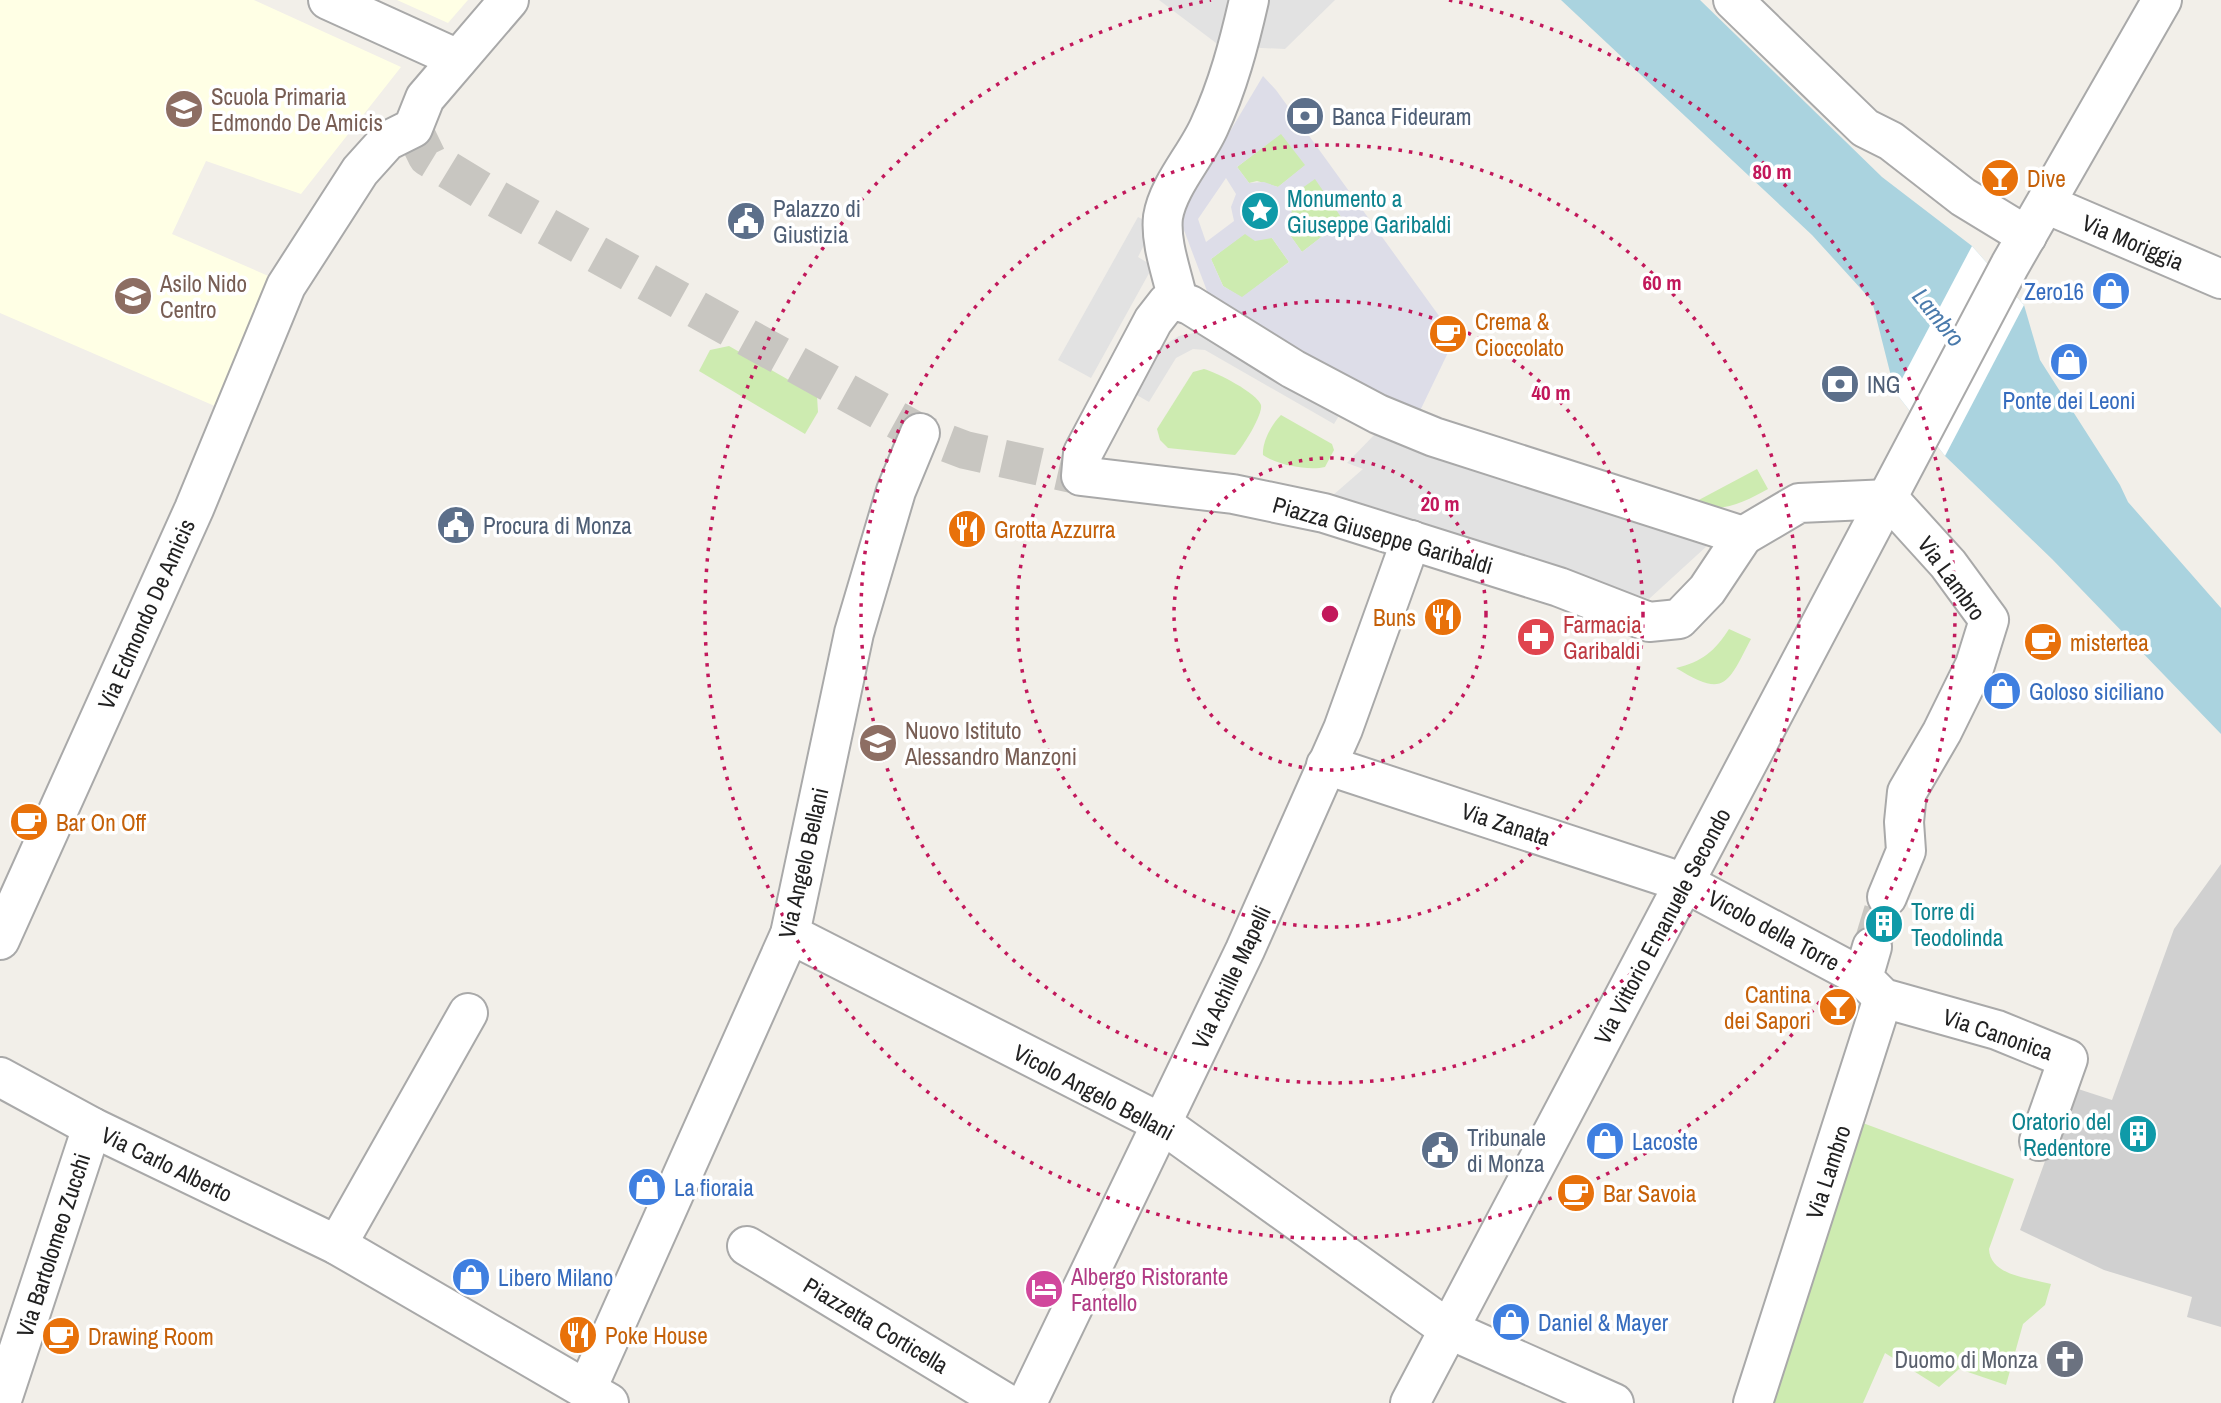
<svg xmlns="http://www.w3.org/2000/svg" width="2221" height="1403" viewBox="0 0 2221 1403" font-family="'Archivo Narrow',sans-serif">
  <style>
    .education { fill: #ffffe5 }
    .religious { fill: #d0d0d0 }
    .grass { fill: #cdebb0 }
    .parking { fill: #e2e2e2 }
    .plaza { fill: #dddde8; fill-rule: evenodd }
    .water { fill: #aad3df }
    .pier { fill: #fff }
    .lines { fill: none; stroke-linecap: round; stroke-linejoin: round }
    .minor-tunnel { stroke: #c8c6c1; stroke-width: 38; stroke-dasharray: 38 19; stroke-linecap: butt }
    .minor-casing { stroke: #a9a9a9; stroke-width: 42 }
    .minor { stroke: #fff; stroke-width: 38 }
    .ring { fill: none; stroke: #c2185b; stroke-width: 3.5; stroke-dasharray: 3.5 7 }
    .labels { text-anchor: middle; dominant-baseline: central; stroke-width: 7; stroke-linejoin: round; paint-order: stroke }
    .education-label { font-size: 23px; fill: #785e54; stroke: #fff; text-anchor: start }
    .service-label { font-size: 23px; fill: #4e5e75; stroke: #fff; text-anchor: start }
    .food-label { font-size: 23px; fill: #c56008; stroke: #fff; text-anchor: start }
    .culture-label { font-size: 23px; fill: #0d838f; stroke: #fff; text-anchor: start }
    .street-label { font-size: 23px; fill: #222; stroke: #fff }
    .shop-label { font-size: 23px; fill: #366cbe; stroke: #fff; text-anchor: start }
    .health-label { font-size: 23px; fill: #be3a42; stroke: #fff; text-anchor: start }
    .hotel-label { font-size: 23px; fill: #b23c85; stroke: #fff; text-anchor: start }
    .worship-label { font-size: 23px; fill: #5b616d; stroke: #fff; text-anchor: end }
    .water-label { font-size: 24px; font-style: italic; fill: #4a7aab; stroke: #fff }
    .centre { fill: #c2185b; stroke: #fff; stroke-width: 3.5 }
    .ring-label { font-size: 21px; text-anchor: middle; font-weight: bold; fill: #c2185b; stroke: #fff; stroke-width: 7; stroke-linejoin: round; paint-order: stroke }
  </style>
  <rect width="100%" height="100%" fill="#f2efe9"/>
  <g class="education">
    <path d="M0,0H254L401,67L301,194L206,161L172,234L273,278L217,407L0,313Z"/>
    <path d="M397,0H468L448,23Z"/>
  </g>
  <path class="religious" d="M2221,864V1327L2187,1317L2192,1297L2104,1270L2020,1230L2072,1087L2112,1100L2174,929Z"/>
  <g class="grass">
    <path d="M1281,133L1306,165L1278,187L1257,181L1249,183L1237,167Z"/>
    <path d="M1315,178L1344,220L1302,252L1284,227L1289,221L1288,198Z"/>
    <path d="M1245,233L1272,238L1289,262L1242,298L1223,286L1211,259Z"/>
    <path d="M729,346L817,396L818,412L805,434L699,371L710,350Z"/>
    <path d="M1204,369C1216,372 1257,393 1261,405C1263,415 1242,448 1235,455L1168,448L1160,440L1157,429L1193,372Z"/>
    <path d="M1281,415L1332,444L1334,450L1325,467C1309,471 1277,465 1263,455C1262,442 1271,425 1281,415Z"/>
    <path d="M1757,469L1768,489C1746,501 1719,516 1695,502Z"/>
    <path d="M1729,629L1751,639C1727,685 1725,698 1676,668C1702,662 1715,651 1729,629Z"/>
    <path d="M1852,1119L2014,1179L1989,1249C1990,1276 2030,1278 2051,1284L2045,1305L2023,1324L2006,1385L1959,1369L1939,1387L1885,1353L1863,1403H1763Z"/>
  </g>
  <g class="parking">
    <path d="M1159,0H1335L1285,49L1220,46Z"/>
    <path d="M1138,217L1154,225L1138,257L1153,266L1091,378L1058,360Z"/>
    <path d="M1194,333L1211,335L1343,409L1334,424L1205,350L1193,349L1176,358L1149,402L1135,394L1164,345L1179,336Z"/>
    <path d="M1376,433L1708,545L1649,599L1332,496L1363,469L1347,463Z"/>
  </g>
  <path class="plaza" d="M1263,76L1276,90L1455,338L1418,415L1384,400L1210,299L1179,217ZM1281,134L1305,165L1278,187L1264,182L1249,183L1237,167ZM1226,178L1236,194L1231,207L1234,221L1206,242L1198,219ZM1315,179L1343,220L1302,252L1285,228L1292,211L1288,198ZM1245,234L1255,241L1272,238L1289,262L1242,297L1223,286L1211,259Z"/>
  <path class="water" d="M1561,0H1700L1882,177L1972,246L2024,305L2040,360L2120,485L2128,502L2221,608V734L2052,559L1945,456L1895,392L1872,301L1812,235Z"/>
  <path class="pier" d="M1972,246L2024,305L1945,456L1895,392Z"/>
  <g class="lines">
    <g class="minor-tunnel">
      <path d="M413,128L427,157L486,193L920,433L965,450L1081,476"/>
      <path d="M1872,947L1887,897"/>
    </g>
    <defs>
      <g id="minor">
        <path d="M328,0L458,59"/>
        <path d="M1733,0L1865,128L1891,141L1963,197L2027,236"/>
        <path d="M2046,204L2221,279"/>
        <path d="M1178,301L1190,305L1293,369L1378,414L1434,437L1743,536L1707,590L1679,619L1649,622L1559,587L1324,513L1233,494L1081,476L1083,453L1153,321L1167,303Z"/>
        <path d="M1178,301C1173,276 1160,244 1163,217C1168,186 1196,156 1209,127C1228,86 1239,44 1249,0"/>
        <path d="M1743,536L1799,503L1889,499"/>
        <path d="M1326,765L1685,883L1863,978"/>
        <path d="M1887,897L1906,851L1904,822L1907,792L1942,732L1975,665L1989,620L1948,564L1889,499"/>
        <path d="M790,934L1161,1123L1448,1329L1614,1403"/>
        <path d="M0,940L194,509L286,286L360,171L387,141L413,128L425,98L509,0"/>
        <path d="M1872,947L1863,978L1883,998L1997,1030L2068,1059L2039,1141"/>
        <path d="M0,1077L92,1127L337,1245L609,1403"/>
        <path d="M337,1245L468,1013"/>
        <path d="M747,1246L1006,1403"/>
        <path d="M586,1391L790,934L854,633L896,491L920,433"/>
        <path d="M1,1403L92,1127"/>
        <path d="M1027,1403L1245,950L1343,729L1411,540"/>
        <path d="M1410,1403L2010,265L2162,0"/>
        <path d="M1753,1403L1883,998"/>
      </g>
    </defs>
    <use href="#minor" class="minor-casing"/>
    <use href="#minor" class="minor"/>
  </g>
  <g class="ring">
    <circle cx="1330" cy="614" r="156"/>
    <circle cx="1330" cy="614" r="313"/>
    <circle cx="1330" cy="614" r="469"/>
    <path d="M1449 0A625 625 0 1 1 1211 0"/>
  </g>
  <defs>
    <symbol id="school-disc" viewBox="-11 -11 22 22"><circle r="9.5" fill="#8d6e63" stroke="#fff"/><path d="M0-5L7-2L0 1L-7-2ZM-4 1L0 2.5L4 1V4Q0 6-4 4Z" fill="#fff"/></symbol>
    <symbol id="bank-disc" viewBox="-11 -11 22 22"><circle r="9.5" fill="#5c6f8a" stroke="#fff"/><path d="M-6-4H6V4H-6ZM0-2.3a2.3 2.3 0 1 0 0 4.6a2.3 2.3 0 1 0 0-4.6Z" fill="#fff"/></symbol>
    <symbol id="bar-disc" viewBox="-11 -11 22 22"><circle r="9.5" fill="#e8710a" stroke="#fff"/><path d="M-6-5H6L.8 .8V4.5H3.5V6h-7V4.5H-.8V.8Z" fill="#fff"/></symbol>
    <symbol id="sight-disc" viewBox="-11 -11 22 22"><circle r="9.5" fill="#0f9aa8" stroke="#fff"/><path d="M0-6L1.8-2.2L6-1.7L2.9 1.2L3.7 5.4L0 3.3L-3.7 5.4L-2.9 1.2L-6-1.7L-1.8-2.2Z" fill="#fff"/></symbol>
    <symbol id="civic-disc" viewBox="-11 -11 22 22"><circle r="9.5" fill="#5c6f8a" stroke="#fff"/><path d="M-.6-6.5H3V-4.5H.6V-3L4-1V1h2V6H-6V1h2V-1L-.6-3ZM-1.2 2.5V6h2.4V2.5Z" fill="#fff"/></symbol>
    <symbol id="shop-disc" viewBox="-11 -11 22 22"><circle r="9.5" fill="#3f7fe0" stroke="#fff"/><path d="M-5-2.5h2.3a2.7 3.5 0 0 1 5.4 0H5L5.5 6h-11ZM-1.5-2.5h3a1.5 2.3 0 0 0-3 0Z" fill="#fff"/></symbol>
    <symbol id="cafe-disc" viewBox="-11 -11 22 22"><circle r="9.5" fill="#e8710a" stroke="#fff"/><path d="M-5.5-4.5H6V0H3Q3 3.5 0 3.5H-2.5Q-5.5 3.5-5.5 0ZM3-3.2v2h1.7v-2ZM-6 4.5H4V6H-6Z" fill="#fff"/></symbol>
    <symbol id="restaurant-disc" viewBox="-11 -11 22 22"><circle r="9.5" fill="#e8710a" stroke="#fff"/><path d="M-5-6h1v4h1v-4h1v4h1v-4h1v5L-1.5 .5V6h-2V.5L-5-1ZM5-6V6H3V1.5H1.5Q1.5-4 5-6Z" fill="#fff"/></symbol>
    <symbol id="pharmacy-disc" viewBox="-11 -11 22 22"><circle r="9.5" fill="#e0444e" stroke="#fff"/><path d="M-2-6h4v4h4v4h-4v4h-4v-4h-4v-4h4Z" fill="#fff"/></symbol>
    <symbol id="building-disc" viewBox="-11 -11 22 22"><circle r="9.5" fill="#0f9aa8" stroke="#fff"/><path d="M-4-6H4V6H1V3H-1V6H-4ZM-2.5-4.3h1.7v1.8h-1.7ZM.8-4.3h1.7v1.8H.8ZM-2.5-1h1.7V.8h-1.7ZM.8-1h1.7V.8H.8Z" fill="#fff"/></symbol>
    <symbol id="hotel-disc" viewBox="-11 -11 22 22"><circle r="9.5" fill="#d1479c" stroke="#fff"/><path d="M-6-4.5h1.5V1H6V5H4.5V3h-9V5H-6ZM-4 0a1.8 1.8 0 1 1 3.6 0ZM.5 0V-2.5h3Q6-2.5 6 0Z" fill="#fff"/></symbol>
    <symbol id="church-disc" viewBox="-11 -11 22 22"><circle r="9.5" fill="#6b7280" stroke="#fff"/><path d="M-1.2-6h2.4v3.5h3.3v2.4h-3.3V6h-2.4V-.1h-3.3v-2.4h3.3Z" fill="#fff"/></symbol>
  </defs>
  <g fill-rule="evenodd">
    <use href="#school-disc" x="162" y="87" width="44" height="44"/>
    <use href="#bank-disc" x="1283" y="94" width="44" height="44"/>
    <use href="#bar-disc" x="1978" y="156" width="44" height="44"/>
    <use href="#sight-disc" x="1238" y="189" width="44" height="44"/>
    <use href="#civic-disc" x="724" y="199" width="44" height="44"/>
    <use href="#shop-disc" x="2089" y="269" width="44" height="44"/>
    <use href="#school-disc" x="111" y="274" width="44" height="44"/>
    <use href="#cafe-disc" x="1426" y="312" width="44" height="44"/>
    <use href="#shop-disc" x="2047" y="340" width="44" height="44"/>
    <use href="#bank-disc" x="1818" y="362" width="44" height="44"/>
    <use href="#civic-disc" x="434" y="503" width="44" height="44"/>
    <use href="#restaurant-disc" x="945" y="507" width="44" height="44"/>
    <use href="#restaurant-disc" x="1421" y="595" width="44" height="44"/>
    <use href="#pharmacy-disc" x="1514" y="615" width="44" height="44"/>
    <use href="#cafe-disc" x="2021" y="620" width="44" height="44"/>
    <use href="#shop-disc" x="1980" y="669" width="44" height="44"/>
    <use href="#school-disc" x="856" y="721" width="44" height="44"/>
    <use href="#cafe-disc" x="7" y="800" width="44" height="44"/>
    <use href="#building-disc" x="1862" y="902" width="44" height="44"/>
    <use href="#bar-disc" x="1816" y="985" width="44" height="44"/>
    <use href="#building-disc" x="2116" y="1112" width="44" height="44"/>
    <use href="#shop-disc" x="1583" y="1119" width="44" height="44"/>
    <use href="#civic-disc" x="1418" y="1128" width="44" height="44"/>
    <use href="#shop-disc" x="625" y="1165" width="44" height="44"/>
    <use href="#cafe-disc" x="1554" y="1171" width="44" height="44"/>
    <use href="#shop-disc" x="449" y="1255" width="44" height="44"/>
    <use href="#hotel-disc" x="1022" y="1267" width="44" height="44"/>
    <use href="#shop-disc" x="1489" y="1300" width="44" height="44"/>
    <use href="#restaurant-disc" x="556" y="1313" width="44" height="44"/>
    <use href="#cafe-disc" x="39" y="1314" width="44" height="44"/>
    <use href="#church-disc" x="2043" y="1337" width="44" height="44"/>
  </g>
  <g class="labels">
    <g class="education-label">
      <text x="211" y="96">Scuola Primaria<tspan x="211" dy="26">Edmondo De Amicis</tspan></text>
      <text x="160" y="283">Asilo Nido<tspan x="160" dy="26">Centro</tspan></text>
      <text x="905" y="730">Nuovo Istituto<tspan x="905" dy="26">Alessandro Manzoni</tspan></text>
    </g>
    <g class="service-label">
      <text x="1332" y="116">Banca Fideuram</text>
      <text x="773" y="208">Palazzo di<tspan x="773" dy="26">Giustizia</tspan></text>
      <text x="1867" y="384">ING</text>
      <text x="483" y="525">Procura di Monza</text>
      <text x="1467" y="1137">Tribunale<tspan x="1467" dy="26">di Monza</tspan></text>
    </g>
    <g class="food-label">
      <text x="2027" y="178">Dive</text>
      <text x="1475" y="321">Crema &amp;<tspan x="1475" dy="26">Cioccolato</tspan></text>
      <text x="994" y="529">Grotta Azzurra</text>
      <text x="1416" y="617" text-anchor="end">Buns</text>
      <text x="2070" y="642">mistertea</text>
      <text x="56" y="822">Bar On Off</text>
      <text x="1811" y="994" text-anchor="end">Cantina<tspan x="1811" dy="26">dei Sapori</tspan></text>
      <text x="1603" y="1193">Bar Savoia</text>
      <text x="605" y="1335">Poke House</text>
      <text x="88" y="1336">Drawing Room</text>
    </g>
    <g class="culture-label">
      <text x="1287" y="198">Monumento a<tspan x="1287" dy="26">Giuseppe Garibaldi</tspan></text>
      <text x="1911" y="911">Torre di<tspan x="1911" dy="26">Teodolinda</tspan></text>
      <text x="2111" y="1121" text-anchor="end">Oratorio del<tspan x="2111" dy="26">Redentore</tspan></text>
    </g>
    <g class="street-label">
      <text transform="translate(2133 242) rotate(23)">Via Moriggia</text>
      <text transform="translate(1383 535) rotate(16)">Piazza Giuseppe Garibaldi</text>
      <text transform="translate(1952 578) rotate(54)">Via Lambro</text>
      <text transform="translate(146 614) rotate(-66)">Via Edmondo De Amicis</text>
      <text transform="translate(1506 824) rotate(18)">Via Zanata</text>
      <text transform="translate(803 863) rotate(-77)">Via Angelo Bellani</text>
      <text transform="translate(1662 926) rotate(-62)">Via Vittorio Emanuele Secondo</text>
      <text transform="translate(1774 930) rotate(28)">Vicolo della Torre</text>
      <text transform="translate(1231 977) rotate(-65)">Via Achille Mapelli</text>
      <text transform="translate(1998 1034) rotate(19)">Via Canonica</text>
      <text transform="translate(1094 1092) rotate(28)">Vicolo Angelo Bellani</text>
      <text transform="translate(167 1164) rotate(26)">Via Carlo Alberto</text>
      <text transform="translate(1828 1172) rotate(-72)">Via Lambro</text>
      <text transform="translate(53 1245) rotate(-72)">Via Bartolomeo Zucchi</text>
      <text transform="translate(876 1325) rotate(31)">Piazzetta Corticella</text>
    </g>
    <g class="shop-label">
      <text x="2084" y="291" text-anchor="end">Zero16</text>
      <text x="2069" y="400" text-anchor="middle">Ponte dei Leoni</text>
      <text x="2029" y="691">Goloso siciliano</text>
      <text x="1632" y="1141">Lacoste</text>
      <text x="674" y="1187">La fioraia</text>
      <text x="498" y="1277">Libero Milano</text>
      <text x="1538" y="1322">Daniel &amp; Mayer</text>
    </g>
    <g class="health-label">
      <text x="1563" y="624">Farmacia<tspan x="1563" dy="26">Garibaldi</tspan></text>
    </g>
    <g class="hotel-label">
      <text x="1071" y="1276">Albergo Ristorante<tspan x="1071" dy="26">Fantello</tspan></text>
    </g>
    <g class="worship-label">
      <text x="2038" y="1359">Duomo di Monza</text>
    </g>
    <g class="water-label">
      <text transform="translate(1939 317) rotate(51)">Lambro</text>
    </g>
  </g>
  <circle cx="1330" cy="614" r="10" class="centre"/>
  <g class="ring-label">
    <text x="1772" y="179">80 m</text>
    <text x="1662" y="290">60 m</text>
    <text x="1551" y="400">40 m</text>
    <text x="1440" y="511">20 m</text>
  </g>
</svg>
